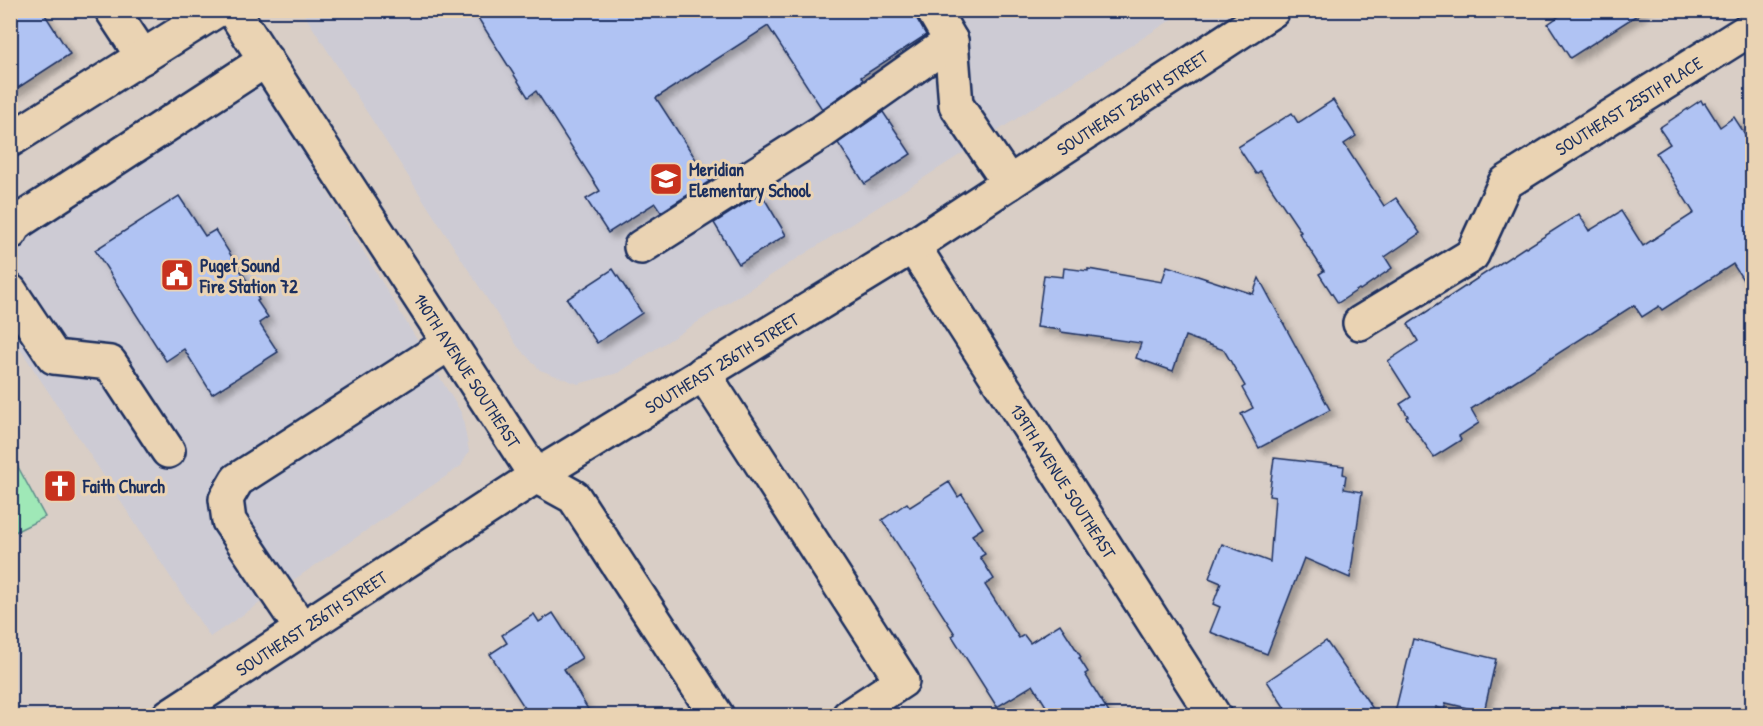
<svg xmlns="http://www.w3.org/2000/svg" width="1763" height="726" viewBox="0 0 1763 726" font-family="'Patrick Hand',sans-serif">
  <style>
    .built { fill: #cdcbd4 }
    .pitch { fill: #9fe8b7; stroke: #5d8c8a; stroke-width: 1.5 }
    .building { fill: #b0c3f3; stroke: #1b2f5e; stroke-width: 1.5; filter: url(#shadow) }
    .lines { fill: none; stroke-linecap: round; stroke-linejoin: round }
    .minor-casing { stroke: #1b2f5e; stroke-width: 38 }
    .major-casing { stroke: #1b2f5e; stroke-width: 38 }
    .minor { stroke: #ead3b3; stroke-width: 33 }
    .major { stroke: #ead3b3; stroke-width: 33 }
    .labels { text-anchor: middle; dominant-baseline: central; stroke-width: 6; stroke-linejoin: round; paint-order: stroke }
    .street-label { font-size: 18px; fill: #1b2f5e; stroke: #ead3b3 }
    .poi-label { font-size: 18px; font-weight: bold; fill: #1b2f5e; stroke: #ead3b3; text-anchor: start }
  </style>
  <defs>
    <filter id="shadow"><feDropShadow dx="5.5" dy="5.5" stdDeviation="3" flood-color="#0004"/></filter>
  </defs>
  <rect width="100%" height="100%" fill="#d9cec6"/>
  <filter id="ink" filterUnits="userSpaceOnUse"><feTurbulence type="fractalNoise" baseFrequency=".0167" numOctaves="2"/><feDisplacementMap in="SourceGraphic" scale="12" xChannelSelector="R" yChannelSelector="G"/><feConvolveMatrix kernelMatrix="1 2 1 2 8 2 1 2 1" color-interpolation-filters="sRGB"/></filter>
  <g filter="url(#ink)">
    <g class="built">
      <path d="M302,11H1185L618,373L578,384L540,370L518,347Z"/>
      <path d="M243,53L462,414L469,451L461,466L210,637L11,335V206Z"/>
    </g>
    <path class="pitch" d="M10,452L45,517L11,534H10Z"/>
    <g class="building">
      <path d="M10,10H42L70,54L10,93Z"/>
      <path d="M473,10H914L917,19L926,35L861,77L863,80L822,109L768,26L656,98L710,181L661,212L655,203L608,233L586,199L600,191L536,91L528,97Z"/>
      <path d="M1568,10H1645L1570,58L1548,24Z"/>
      <path d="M1333,100L1356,136L1344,144L1384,206L1396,198L1420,233L1385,257L1392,268L1360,290L1359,289L1338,303L1319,274L1324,271L1299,233L1301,232L1260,171L1256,174L1238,147L1292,113L1298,123Z"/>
      <path d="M1701,100L1703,104L1705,103L1720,127L1734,117L1752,145V294L1733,264L1662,310L1659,306L1642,317L1634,305L1471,409L1479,423L1459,436L1461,440L1434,457L1406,417L1408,416L1400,404L1411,397L1388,361L1418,341L1408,324L1525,247L1526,248L1579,214L1589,231L1621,211L1643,246L1694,213L1656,153L1670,144L1659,128Z"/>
      <path d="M883,112L911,154L865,184L838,143Z"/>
      <path d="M761,193L786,235L739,264L714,223Z"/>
      <path d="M179,196L205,236L215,230L259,300L257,301L268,317L259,323L278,352L212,394L184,349L166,361L95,250Z"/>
      <path d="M1167,266L1253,294L1259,278L1330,410L1259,448L1241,414L1253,408L1242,388L1245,386L1224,350L1185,336L1173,371L1136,358L1141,343L1061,332V330L1037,327L1044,275L1063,277L1064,268L1088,271V269L1162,282Z"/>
      <path d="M613,269L642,313L597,343L567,299Z"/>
      <path d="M1274,458L1344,466L1343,474L1346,475L1344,489L1362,492L1350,578L1304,558L1267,654L1210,632L1220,607L1213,604L1221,583L1209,578L1222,544L1270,562L1275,497L1269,496Z"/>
      <path d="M949,482L958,497L962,494L983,528L972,535L985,554L980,557L994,579L985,585L1019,638L1024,635L1030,643L1060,624L1081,657L1079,658L1088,672L1085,674L1111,716H1052L1033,685L997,707L952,636L955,634L882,520L907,503L910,507Z"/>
      <path d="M553,613L582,658L564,669L592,716H530L490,654L507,643L502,635L534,614L539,622Z"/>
      <path d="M1413,639L1496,659L1484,712L1446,703L1444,710L1436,707L1434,716H1394Z"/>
      <path d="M1326,641L1378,716H1290L1267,681Z"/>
    </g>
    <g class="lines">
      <defs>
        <g id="minor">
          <path d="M112,10L143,57"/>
          <path id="s1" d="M233,10L536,476L574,497L717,716"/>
          <path d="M933,10L951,41L956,105L1009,183"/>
          <path d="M10,140L217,10"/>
          <path d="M10,233L14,226L21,220L266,60"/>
          <path id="s2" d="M913,246L1214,716"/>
          <path d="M641,247L822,132L951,41"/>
          <path d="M10,291L54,357L110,363L168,451"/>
          <path id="s3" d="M1360,323L1472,255L1505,183L1752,28"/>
          <path d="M703,373L902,681L849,716"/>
          <path d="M301,628L229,521L226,499L237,480L450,343"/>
        </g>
        <g id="major">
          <path id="s4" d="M169,716L536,476L913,246L1273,10"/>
        </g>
      </defs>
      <use href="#minor" class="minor-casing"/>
      <use href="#major" class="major-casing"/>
      <use href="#minor" class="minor"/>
      <use href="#major" class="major"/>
    </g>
  </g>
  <defs>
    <symbol id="school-square" viewBox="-11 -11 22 22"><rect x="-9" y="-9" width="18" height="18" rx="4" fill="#c8321e" stroke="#ead3b3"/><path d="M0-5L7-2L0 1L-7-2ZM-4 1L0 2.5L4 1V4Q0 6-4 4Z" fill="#fff"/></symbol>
    <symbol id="civic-square" viewBox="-11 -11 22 22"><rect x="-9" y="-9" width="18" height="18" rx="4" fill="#c8321e" stroke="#ead3b3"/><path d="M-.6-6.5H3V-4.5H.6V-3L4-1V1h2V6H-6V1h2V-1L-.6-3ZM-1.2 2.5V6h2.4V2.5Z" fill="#fff"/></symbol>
    <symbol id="church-square" viewBox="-11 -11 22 22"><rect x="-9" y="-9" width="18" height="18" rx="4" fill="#c8321e" stroke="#ead3b3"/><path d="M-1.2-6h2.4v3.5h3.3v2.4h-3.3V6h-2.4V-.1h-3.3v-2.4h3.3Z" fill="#fff"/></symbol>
  </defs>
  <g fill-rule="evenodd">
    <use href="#school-square" x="647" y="160" width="38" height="38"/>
    <use href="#civic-square" x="158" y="256" width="38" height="38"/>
    <use href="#church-square" x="41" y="467" width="38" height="38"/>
  </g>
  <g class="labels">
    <g class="street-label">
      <text stroke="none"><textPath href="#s4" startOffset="1142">SOUTHEAST 256TH STREET</textPath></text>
      <text stroke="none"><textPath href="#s3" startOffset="356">SOUTHEAST 255TH PLACE</textPath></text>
      <text stroke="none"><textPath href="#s4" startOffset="656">SOUTHEAST 256TH STREET</textPath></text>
      <text stroke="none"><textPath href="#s1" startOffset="430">140TH AVENUE SOUTHEAST</textPath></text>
      <text stroke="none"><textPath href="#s2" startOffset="279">139TH AVENUE SOUTHEAST</textPath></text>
      <text stroke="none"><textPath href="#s4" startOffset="170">SOUTHEAST 256TH STREET</textPath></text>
    </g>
    <g class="poi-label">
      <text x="689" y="169">Meridian<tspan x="689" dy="21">Elementary School</tspan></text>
      <text x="200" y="265">Puget Sound<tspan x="200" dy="21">Fire Station 72</tspan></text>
      <text x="83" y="486">Faith Church</text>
    </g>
  </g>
  <rect width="1763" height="726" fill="none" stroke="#ead3b3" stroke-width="36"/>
  <rect x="18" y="18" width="1727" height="690" fill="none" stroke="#1b2f5e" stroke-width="2" filter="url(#ink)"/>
</svg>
